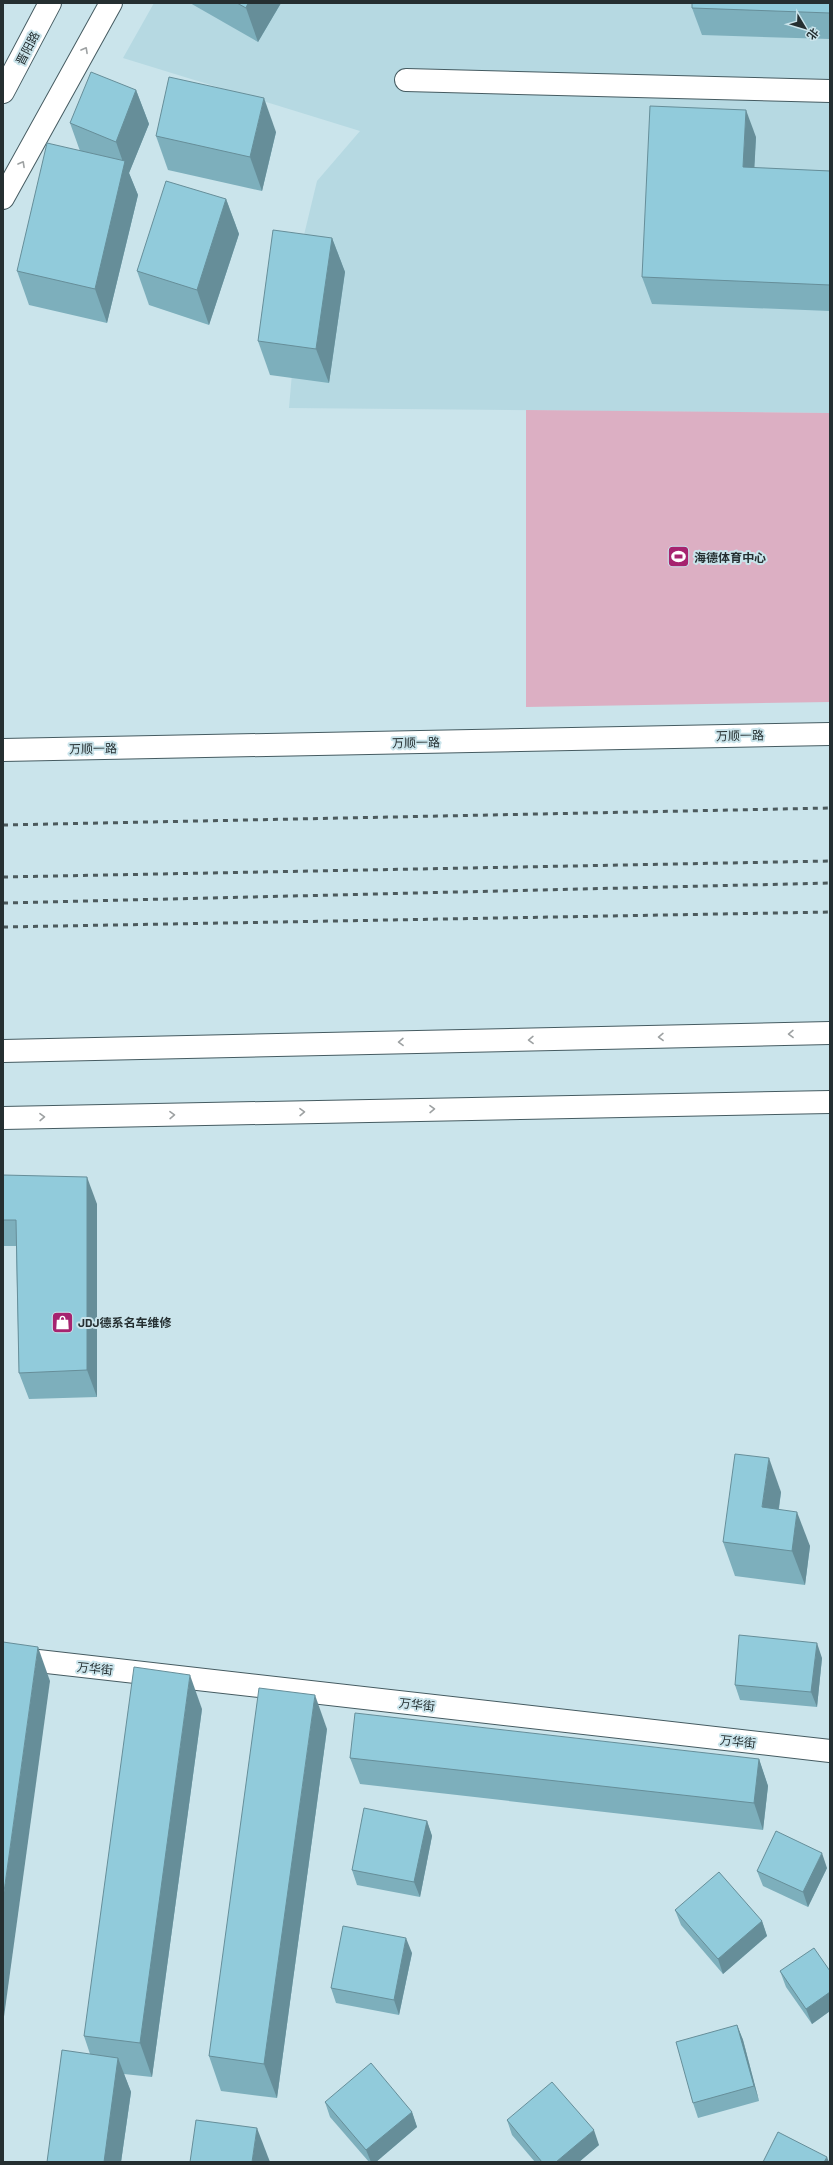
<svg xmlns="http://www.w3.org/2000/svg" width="833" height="2165" viewBox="0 0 833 2165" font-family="Barlow,'Noto Sans SC',sans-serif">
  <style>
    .built { fill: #b6d9e2 }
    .pitch { fill: #dcafc3 }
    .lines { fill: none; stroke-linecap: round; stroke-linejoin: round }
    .minor-casing { stroke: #455b61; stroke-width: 24 }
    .tertiary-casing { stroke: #455b61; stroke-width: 24 }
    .secondary-casing { stroke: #455b61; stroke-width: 24 }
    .trunk-casing { stroke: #455b61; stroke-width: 24 }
    .minor { stroke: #fff; stroke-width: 22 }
    .tertiary { stroke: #fff; stroke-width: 22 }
    .secondary { stroke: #fff; stroke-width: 22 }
    .trunk { stroke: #fff; stroke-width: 22 }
    .rail { stroke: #4c5a5d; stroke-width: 3; stroke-dasharray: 5 5; stroke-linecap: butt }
    .wall { fill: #7dafbc }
    .shaded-wall { fill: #668e99 }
    .building { fill: #91cbdb; stroke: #668e99 }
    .oneway { stroke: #9da1a2 }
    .labels { text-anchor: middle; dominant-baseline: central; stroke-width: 4; stroke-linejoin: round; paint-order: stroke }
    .street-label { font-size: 12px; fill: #252f31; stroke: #cae4eb }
    .poi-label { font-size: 12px; font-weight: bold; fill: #252f31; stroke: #cae4eb; text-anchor: start }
  </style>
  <rect width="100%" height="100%" fill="#cae4eb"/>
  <path class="built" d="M154,3H830V413L289,408L304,235L317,181L360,131L123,58Z"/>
  <path class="pitch" d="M526,410L830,413V702L526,707Z"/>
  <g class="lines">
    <defs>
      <g id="minor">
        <path d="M406,80L830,91"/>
        <path d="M3,750L830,734"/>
      </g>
      <g id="tertiary">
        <path d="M3,1051L830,1033"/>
        <path d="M3,1118L830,1102"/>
        <path d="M3,1657L830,1751"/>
      </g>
      <path id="secondary" d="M3,198L111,3"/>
      <path id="trunk" d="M3,92L50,3"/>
    </defs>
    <use href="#minor" class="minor-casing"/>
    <use href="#tertiary" class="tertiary-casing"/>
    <use href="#secondary" class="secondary-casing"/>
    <use href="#trunk" class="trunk-casing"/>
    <use href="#minor" class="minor"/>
    <use href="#tertiary" class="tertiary"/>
    <use href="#secondary" class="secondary"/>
    <use href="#trunk" class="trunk"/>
    <g class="rail">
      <path d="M3,825L830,808"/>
      <path d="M3,877L830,861"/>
      <path d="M3,903L830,883"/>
      <path d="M3,927L830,912"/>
    </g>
  </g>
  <g class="wall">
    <path d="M190,3H281L258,42Z"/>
    <path d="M830,3V39L702,35L692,8Z"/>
    <path d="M136,90L149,124L129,173L138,195L107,323L29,305L17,271L80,151L70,123Z"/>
    <path d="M276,132L262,191L168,170L156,136Z"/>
    <path d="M756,137L754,168L830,171V311L652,304L642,277Z"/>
    <path d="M226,199L239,234L209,325L149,305L137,271Z"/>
    <path d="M332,238L345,272L329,383L270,375L258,341Z"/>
    <path d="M3,1175L97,1204V1397L29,1399L19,1373L16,1246H3Z"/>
    <path d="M781,1492L779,1509L810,1546L805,1585L735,1576L723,1542Z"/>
    <path d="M822,1658L817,1707L740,1700L735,1685Z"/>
    <path d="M202,1709L152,2077L124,2074L131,2092L121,2162H47L90,2054L84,2036Z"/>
    <path d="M327,1729L277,2098L221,2091L209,2056Z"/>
    <path d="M350,1758L759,1759L768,1786L763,1830L360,1784Z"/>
    <path d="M427,1821L432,1836L420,1897L357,1885L352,1870Z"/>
    <path d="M827,1868L808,1907L763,1886L757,1871Z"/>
    <path d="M675,1910L762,1921L767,1936L723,1974L681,1925Z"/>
    <path d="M412,1953L399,2015L336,2003L331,1988Z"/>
    <path d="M780,1971H830V2011L812,2024L786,1987Z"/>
    <path d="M737,2025L743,2040L759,2101L698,2118L693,2103Z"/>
    <path d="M325,2102L412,2112L417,2127L376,2162H369L330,2117Z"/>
    <path d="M507,2120L599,2145L579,2162H535L512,2135Z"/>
  </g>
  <g class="shaded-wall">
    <path d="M248,3H281L258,42L246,8Z"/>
    <path d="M136,90L149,124L129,173L138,195L107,323L95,289L124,165L116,142Z"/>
    <path d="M264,98L276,132L262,191L250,157Z"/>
    <path d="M746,110L756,137L753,194L743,167Z"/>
    <path d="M226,199L239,234L209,325L197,290Z"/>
    <path d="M332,238L345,272L329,383L316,349Z"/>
    <path d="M87,1177L97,1204V1397L87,1370Z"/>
    <path d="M769,1458L781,1492L774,1541L762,1507Z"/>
    <path d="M797,1512L810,1546L805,1585L792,1551Z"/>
    <path d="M817,1643L822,1658L817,1707L811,1692Z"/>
    <path d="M38,1647L50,1681L3,2024V1899Z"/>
    <path d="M190,1675L202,1709L152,2077L140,2043Z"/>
    <path d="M315,1695L327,1729L277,2098L264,2064Z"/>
    <path d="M759,1759L768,1786L763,1830L754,1803Z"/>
    <path d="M427,1821L432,1836L420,1897L414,1882Z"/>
    <path d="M822,1853L827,1868L808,1907L803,1892Z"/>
    <path d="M762,1921L767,1936L723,1974L718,1959Z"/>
    <path d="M406,1938L412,1953L399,2015L394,2000Z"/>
    <path d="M830,1992V2011L812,2024L806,2009Z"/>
    <path d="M737,2025L743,2040L759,2101L754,2086Z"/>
    <path d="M118,2058L131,2092L121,2162H104Z"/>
    <path d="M412,2112L417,2127L376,2162H371L366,2150Z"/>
    <path d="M257,2128L270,2162H252Z"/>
    <path d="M594,2130L599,2145L579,2162H556Z"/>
    <path d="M827,2157L829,2162H824Z"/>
  </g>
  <g class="building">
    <path d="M237,3H248L246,8Z"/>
    <path d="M692,3H830V13L692,8Z"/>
    <path d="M91,72L136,90L116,142L70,123Z"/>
    <path d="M169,77L264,98L250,157L156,136Z"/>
    <path d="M650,106L746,110L743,167L830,171V285L642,277Z"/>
    <path d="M47,143L125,161L95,289L17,271Z"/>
    <path d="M166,181L226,199L197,290L137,271Z"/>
    <path d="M273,230L332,238L316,349L258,341Z"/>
    <path d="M3,1175L87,1177V1370L19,1373L16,1220H3Z"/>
    <path d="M735,1454L769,1458L762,1507L797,1512L792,1551L723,1542Z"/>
    <path d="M739,1635L817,1643L811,1692L735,1685Z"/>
    <path d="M3,1642L38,1647L3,1899Z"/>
    <path d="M134,1667L190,1675L140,2043L84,2036Z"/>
    <path d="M259,1688L315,1695L264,2064L209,2056Z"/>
    <path d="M355,1713L759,1759L754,1803L350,1758Z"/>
    <path d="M364,1808L427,1821L414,1882L352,1870Z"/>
    <path d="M776,1831L822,1853L803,1892L757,1871Z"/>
    <path d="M719,1872L762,1921L718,1959L675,1910Z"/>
    <path d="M343,1926L406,1938L394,2000L331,1988Z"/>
    <path d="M814,1948L830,1971V1992L806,2009L780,1971Z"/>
    <path d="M737,2025L754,2086L693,2103L676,2042Z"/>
    <path d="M62,2050L118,2058L104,2162H47Z"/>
    <path d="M371,2063L412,2112L366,2150L325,2102Z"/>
    <path d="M552,2082L594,2130L556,2162H542L507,2120Z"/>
    <path d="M196,2120L257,2128L252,2162H190Z"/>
    <path d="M778,2132L827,2157L824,2162H763Z"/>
  </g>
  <defs><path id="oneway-chevron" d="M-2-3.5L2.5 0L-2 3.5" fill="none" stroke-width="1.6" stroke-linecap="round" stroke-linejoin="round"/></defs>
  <g class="oneway">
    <use href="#oneway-chevron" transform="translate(85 50) rotate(-61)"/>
    <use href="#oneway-chevron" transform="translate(22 164) rotate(-61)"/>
    <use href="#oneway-chevron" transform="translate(791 1034) rotate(179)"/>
    <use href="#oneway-chevron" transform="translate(661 1037) rotate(179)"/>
    <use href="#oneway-chevron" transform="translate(531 1040) rotate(179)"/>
    <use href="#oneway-chevron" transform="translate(401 1042) rotate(179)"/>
    <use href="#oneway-chevron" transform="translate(432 1109) rotate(-1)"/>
    <use href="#oneway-chevron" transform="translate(302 1112) rotate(-1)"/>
    <use href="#oneway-chevron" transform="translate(172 1115) rotate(-1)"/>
    <use href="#oneway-chevron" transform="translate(42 1117) rotate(-1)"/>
  </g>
  <defs>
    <symbol id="stadium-square" viewBox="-11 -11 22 22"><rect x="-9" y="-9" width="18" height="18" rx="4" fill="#a6236f" stroke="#cae4eb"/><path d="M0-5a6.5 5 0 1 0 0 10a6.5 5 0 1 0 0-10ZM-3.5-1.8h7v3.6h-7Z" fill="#fff"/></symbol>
    <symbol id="shop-square" viewBox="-11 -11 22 22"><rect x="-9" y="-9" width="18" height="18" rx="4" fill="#a6236f" stroke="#cae4eb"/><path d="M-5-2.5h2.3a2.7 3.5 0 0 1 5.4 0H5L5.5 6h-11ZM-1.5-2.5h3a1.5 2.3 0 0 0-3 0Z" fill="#fff"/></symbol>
  </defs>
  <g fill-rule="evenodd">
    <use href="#stadium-square" x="666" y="544" width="25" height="25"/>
    <use href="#shop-square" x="50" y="1310" width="25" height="25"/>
  </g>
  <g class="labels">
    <g class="street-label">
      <text transform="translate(27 48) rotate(-63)">晋阳路</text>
      <text transform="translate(740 735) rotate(-1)">万顺一路</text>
      <text transform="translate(416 742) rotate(-1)">万顺一路</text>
      <text transform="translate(93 748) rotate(-1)">万顺一路</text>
      <text transform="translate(95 1668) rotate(6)">万华街</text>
      <text transform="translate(417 1704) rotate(6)">万华街</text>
      <text transform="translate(738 1741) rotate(6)">万华街</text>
    </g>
    <g class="poi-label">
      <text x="694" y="557">海德体育中心</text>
      <text x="78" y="1322">JDJ德系名车维修</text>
    </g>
  </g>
  <rect width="833" height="2165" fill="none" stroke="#252f31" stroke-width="8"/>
  <g transform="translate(805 28) rotate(128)" stroke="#cae4eb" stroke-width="3" paint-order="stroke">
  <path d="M0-3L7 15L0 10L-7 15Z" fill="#252f31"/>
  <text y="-6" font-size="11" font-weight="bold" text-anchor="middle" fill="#252f31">北</text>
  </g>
</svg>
